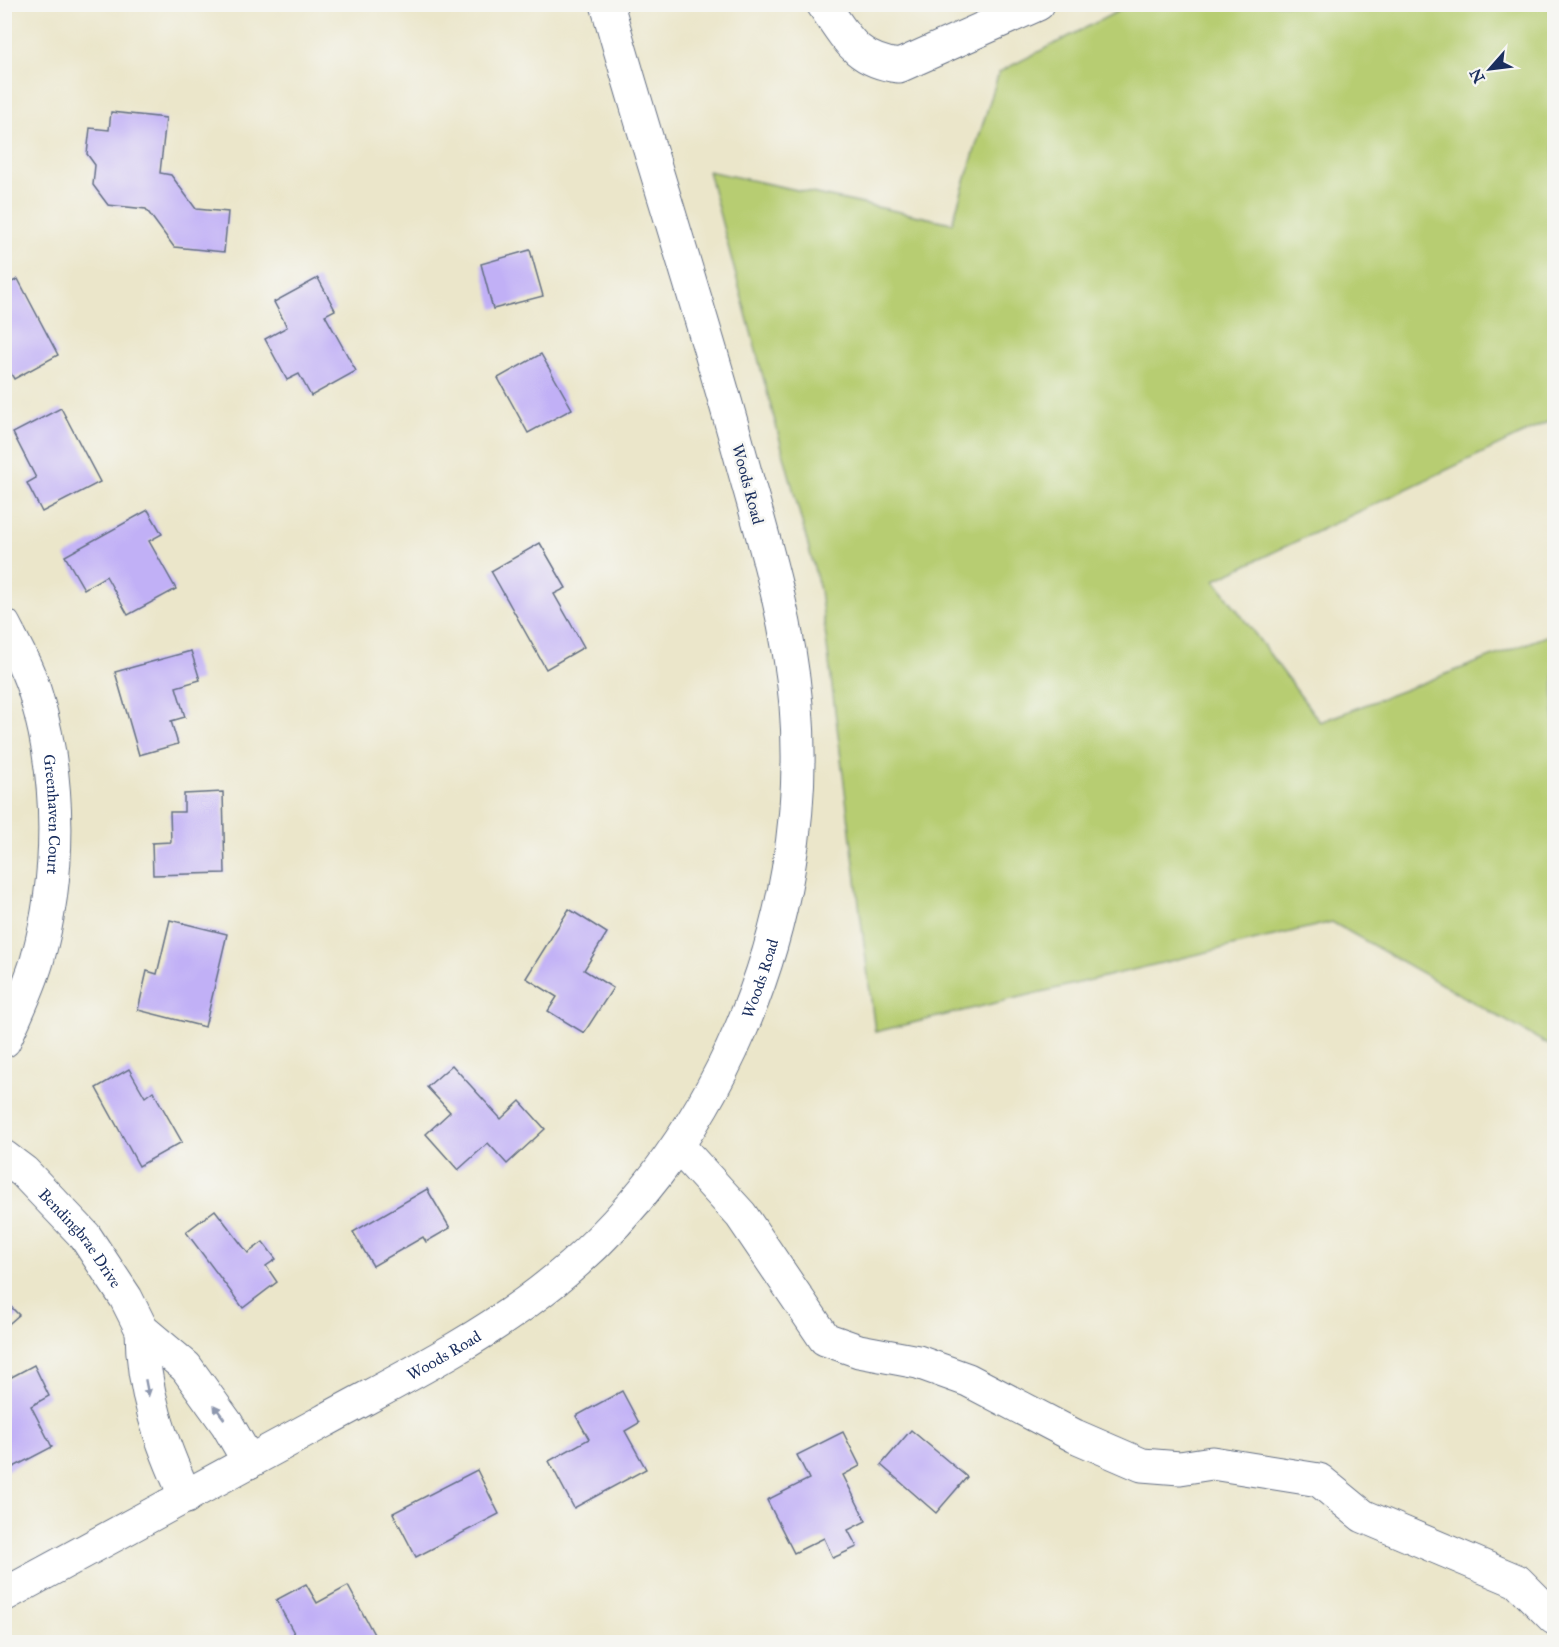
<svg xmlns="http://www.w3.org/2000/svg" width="1559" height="1647" viewBox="0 0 1559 1647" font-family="'IM FELL Great Primer',serif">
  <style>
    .green { fill: #b7cd72; stroke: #697e68; stroke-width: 1.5 }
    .building { fill: #c1b0f6 }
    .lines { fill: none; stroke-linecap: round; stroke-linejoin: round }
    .minor-casing { stroke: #646f84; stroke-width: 35 }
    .minor { stroke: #fff; stroke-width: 33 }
    .oneway { fill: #8d97ae }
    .labels { text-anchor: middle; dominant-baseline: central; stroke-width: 5; stroke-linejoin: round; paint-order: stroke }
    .street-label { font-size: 16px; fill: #1b2f5e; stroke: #f6f6f2 }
  </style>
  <rect width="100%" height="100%" fill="#f6f6f2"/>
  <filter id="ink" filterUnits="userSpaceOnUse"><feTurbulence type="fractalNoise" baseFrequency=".0167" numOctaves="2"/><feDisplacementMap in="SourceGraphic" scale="12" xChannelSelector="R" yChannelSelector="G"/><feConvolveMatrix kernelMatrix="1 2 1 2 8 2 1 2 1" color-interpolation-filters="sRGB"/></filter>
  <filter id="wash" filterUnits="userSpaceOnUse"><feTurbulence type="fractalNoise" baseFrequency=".008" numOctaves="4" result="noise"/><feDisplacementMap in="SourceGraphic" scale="24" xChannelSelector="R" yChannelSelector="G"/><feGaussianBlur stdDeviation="1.35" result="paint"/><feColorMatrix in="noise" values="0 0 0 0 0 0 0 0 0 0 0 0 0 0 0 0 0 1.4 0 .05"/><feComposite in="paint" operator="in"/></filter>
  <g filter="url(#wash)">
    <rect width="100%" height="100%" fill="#ebe6ca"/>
    <path class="green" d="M1132,4L1554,5V419L1215,580L1320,722L1554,633V1048L1332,922L875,1032L820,590L708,171L952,223L999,72Z"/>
    <g id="blocks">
      <g class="building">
        <path d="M111,112L166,118L160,173L171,175L196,209L228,212L224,252L174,247L146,209L108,205L93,185L95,165L87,154L90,128L109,130Z"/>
        <path d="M530,250L543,296L493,309L481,264Z"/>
        <path d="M318,278L335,310L325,315L356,371L311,396L299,374L287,380L265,339L287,327L274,302Z"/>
        <path d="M18,279L58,355L14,379L4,362V286Z"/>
        <path d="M541,354L572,409L528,433L498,378Z"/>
        <path d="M61,408L100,482L42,512L27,483L36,478L13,433Z"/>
        <path d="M148,510L162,534L149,541L176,589L128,615L106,576L84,589L65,556Z"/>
        <path d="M540,543L566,588L554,594L584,647L546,669L491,571Z"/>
        <path d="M191,651L200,680L176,687L185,717L171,721L178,744L139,755L115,672Z"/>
        <path d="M223,792L225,873L153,875L152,843L171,842L170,812H184V794Z"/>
        <path d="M569,909L607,933L584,970L613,988L584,1033L548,1011L557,997L526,978Z"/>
        <path d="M170,920L227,934L205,1027L138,1010L147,971L157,974Z"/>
        <path d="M452,1065L501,1119L520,1101L545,1129L507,1164L488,1143L458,1170L426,1134L450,1112L427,1087Z"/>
        <path d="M129,1069L145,1097L153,1091L182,1142L139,1166L96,1088Z"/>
        <path d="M427,1189L450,1228L426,1242L423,1237L373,1266L353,1232Z"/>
        <path d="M215,1210L248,1253L263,1242L276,1259L266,1266L277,1282L243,1308L186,1232Z"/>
        <path d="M4,1300L19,1315L4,1328Z"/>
        <path d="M34,1365L49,1396L31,1406L52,1447L6,1471L4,1381Z"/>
        <path d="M622,1391L639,1423L625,1431L646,1469L574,1508L549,1461L589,1439L576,1416Z"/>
        <path d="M911,1430L967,1477L936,1513L881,1465Z"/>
        <path d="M843,1432L860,1466L843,1475L866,1521L848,1530L857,1547L833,1558L824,1538L794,1553L767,1500L809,1479L797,1455Z"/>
        <path d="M477,1470L499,1514L416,1557L393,1513Z"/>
        <path d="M306,1584L317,1603L348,1586L377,1640L373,1642H299L276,1600Z"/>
      </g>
    </g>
  </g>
  <g filter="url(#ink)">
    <use href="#blocks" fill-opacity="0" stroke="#646f84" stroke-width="1.5"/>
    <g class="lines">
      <defs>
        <g id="minor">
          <path d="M823,4C846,37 856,61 899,66L1038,4"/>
          <path id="s1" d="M4,625C16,648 29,671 36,696C61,780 61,876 37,961C29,988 16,1015 4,1041"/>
          <path d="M678,1146L741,1215L825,1339L859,1351L918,1362L968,1380L1075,1436L1142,1465L1180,1468L1212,1463L1319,1480L1363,1516L1517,1581L1554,1618"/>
          <path id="s2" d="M4,1157L24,1172L85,1236L126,1298L142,1330L186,1367L227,1424L249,1462"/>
          <path d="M142,1330C142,1390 161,1443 186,1497"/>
          <path id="s3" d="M4,1595C111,1537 217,1479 324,1421C397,1381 474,1343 540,1292C715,1159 814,923 796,705C789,624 766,547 744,469C702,313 651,160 607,4"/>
        </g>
      </defs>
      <use href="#minor" class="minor-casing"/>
      <use href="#minor" class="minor"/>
    </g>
    <defs><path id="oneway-solid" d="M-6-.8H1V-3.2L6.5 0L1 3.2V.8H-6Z" transform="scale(1.5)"/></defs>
    <g class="oneway">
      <use href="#oneway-solid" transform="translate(147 1388) rotate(79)"/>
      <use href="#oneway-solid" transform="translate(219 1412) rotate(-126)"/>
    </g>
  </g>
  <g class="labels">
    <g class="street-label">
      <text transform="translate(748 484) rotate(75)">Woods Road</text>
      <text stroke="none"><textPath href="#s1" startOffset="198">Greenhaven Court</textPath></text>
      <text stroke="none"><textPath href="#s3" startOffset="1005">Woods Road</textPath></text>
      <text stroke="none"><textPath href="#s2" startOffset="112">Bendingbrae Drive</textPath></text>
      <text stroke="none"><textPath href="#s3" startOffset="501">Woods Road</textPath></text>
    </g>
  </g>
  <rect width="1559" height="1647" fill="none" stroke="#f6f6f2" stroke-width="24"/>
  <g transform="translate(1490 69) rotate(242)" stroke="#f6f6f2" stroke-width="4.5" paint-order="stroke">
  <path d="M0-4.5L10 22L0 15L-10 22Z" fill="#1b2f5e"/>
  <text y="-9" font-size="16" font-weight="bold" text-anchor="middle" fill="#1b2f5e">N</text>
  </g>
</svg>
